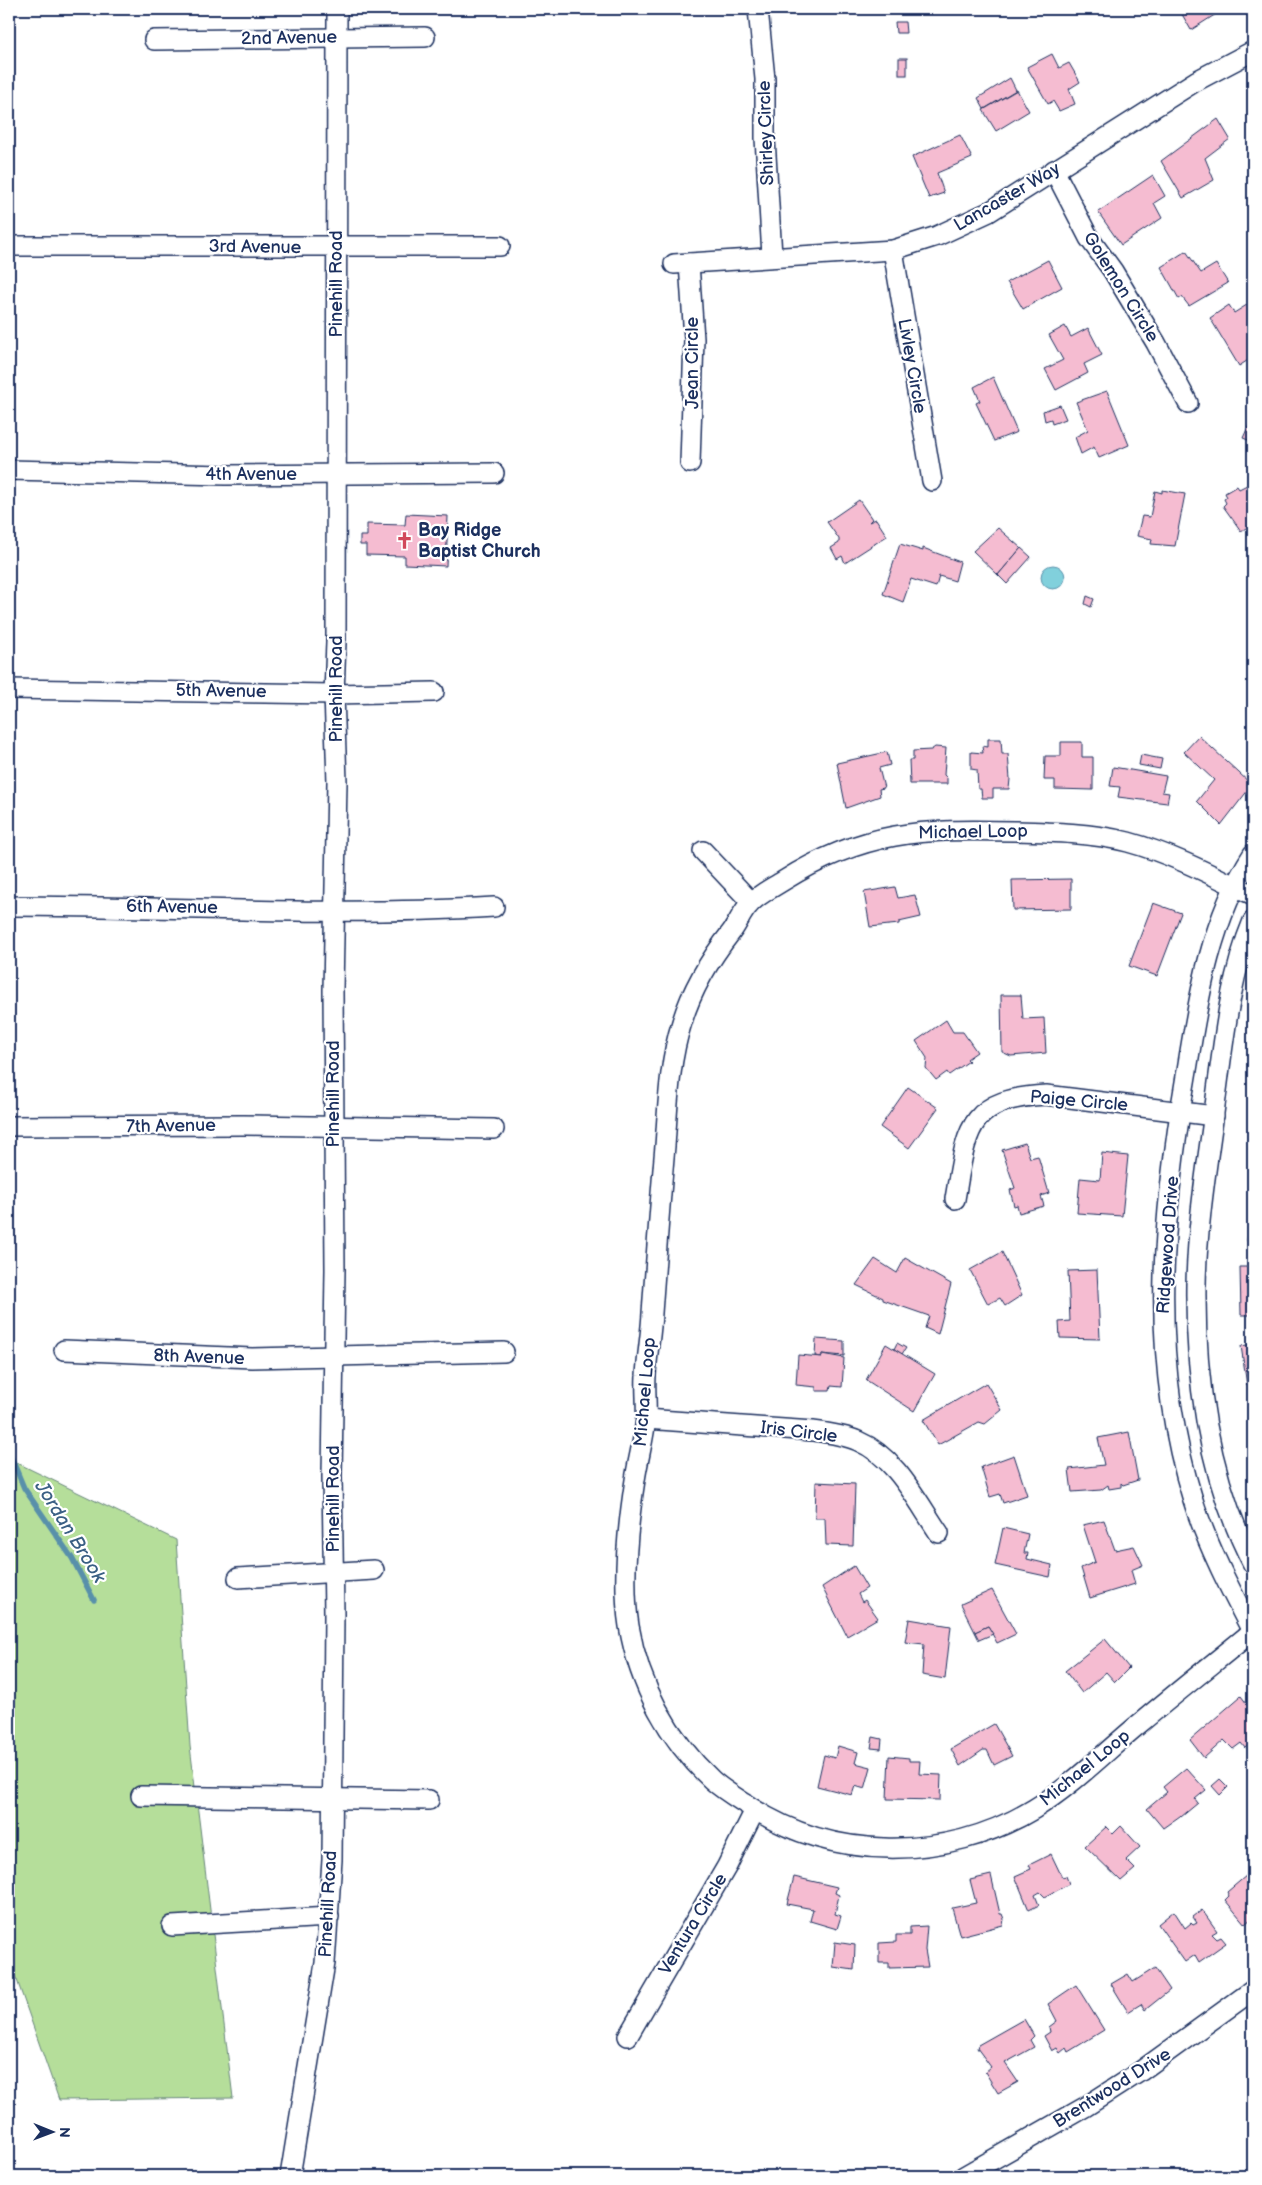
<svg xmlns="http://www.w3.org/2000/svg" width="1262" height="2185" viewBox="0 0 1262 2185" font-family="'Balsamiq Sans',sans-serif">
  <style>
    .green { fill: #b5de9a; stroke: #68867c }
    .water { fill: #81d0dc; stroke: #5890aa }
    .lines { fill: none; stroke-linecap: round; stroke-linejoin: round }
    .stream { stroke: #5890aa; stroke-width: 5.5 }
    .building { fill: #f5bcd1; stroke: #1b2f5e }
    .street-casing { stroke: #1b2f5e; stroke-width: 22 }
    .street { stroke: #fff; stroke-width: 19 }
    .labels { text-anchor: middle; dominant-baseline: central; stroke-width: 4.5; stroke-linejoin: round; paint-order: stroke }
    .street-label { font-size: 18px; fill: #1b2f5e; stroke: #fff }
    .poi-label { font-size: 18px; font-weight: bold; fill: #1b2f5e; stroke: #fff; text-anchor: start }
    .water-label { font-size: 19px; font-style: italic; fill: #3a5f84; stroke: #fff }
  </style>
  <rect width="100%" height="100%" fill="#fff"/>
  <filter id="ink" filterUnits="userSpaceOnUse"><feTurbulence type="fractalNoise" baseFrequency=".02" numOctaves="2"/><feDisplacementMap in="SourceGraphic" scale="10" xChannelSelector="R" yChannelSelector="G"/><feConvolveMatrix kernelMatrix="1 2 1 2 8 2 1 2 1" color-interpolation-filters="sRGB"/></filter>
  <g filter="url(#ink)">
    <path class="green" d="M9,1459L176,1540L190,1746L233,2098L59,2100L17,1980L9,1966Z"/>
    <circle class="water" cx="1053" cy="577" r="12"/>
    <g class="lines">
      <path class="stream" d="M9,1452L24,1488L72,1558L94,1600"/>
    </g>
    <g class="building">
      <path d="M1179,9H1224L1191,30Z"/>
      <path d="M895,22H905L906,33H896Z"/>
      <path d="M1052,54L1059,68L1069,63L1080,82L1069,89L1075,104L1059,111L1053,101L1048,104L1027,67Z"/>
      <rect x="899" y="58" width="8" height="17"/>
      <path d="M1010,78L1016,90L984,109L978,98Z"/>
      <path d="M1017,90L1029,111L996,131L983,110Z"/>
      <path d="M1218,119L1230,139L1205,158L1214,180L1183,198L1161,161Z"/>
      <path d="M960,135L972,158L937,173L944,193L929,198L912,157Z"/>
      <path d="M1153,175L1165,196L1154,203L1162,218L1121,245L1098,212Z"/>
      <path d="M1186,251L1201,273L1216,264L1228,283L1189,306L1182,297L1179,299L1161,267Z"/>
      <path d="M1048,260L1062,287L1023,309L1007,282Z"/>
      <path d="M1250,303L1253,309V327L1249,329L1253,336V357L1239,366L1210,318L1229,305L1234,313Z"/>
      <path d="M1065,326L1071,337L1088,328L1102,355L1084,364L1088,373L1056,390L1045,369L1063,360L1049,335Z"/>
      <path d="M993,377L1017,432L994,441L976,403L980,401L974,387Z"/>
      <path d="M1107,391L1129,445L1099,458L1094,447L1081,454L1075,437L1088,430L1076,402Z"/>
      <path d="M1060,405L1066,419L1052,424L1051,419L1045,421L1043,411Z"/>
      <path d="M1253,416V442L1243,438Z"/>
      <path d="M1249,484L1253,490V524L1241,531L1223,506L1226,503L1224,499L1227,497L1225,493L1237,486L1239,489Z"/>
      <path d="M1162,490L1185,494L1175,546L1151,544L1152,539L1137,536L1142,516L1150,517L1155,491L1162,493Z"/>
      <path d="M859,500L872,519L869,522L876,519L887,536L845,563L842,556L837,559L831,548L839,543V539L827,522Z"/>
      <path d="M406,514L448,516L446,566L405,564V556L366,555V545H360V536H367V524L405,525Z"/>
      <path d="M998,528L1021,548L998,575L973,551Z"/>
      <path d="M900,544L923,551V548L960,562L955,581L939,576L936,587L911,579L903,602L883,594Z"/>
      <path d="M1021,548L1031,557L1007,584L998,575Z"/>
      <path d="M1087,596L1094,599L1091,607L1085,604Z"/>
      <path d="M1199,736L1252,785L1221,825L1197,801L1214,780L1184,752Z"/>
      <path d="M988,739H1001L1002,754H1008L1010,779L1009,789H993V798H982L981,789H978L977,770L971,769V752L983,753L982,746L988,747Z"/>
      <path d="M1061,742H1082V757H1093V790L1055,789V780H1044L1045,756H1061Z"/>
      <path d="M935,747L946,748L944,775L947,778V784H910L909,760H913V751L931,750Z"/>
      <path d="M887,752L890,765L879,768L884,788L879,789L880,796L846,808L837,763Z"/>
      <path d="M1141,755L1162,759L1160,769L1139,765Z"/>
      <path d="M1113,767L1166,776L1162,792L1169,793L1167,803L1118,797L1120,787L1110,786Z"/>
      <path d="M1071,879V909L1013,910L1012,880Z"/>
      <path d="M895,887L898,898L915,895L921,917L899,922V924L870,927L864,892Z"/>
      <path d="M1153,903L1181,913L1157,976L1129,966Z"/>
      <path d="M1001,995H1021L1023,1019L1044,1018L1046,1053L1011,1056L1002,1052Z"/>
      <path d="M946,1020L953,1032H963L977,1052L967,1059L969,1061L949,1075L947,1072L936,1080L926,1068L927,1058L916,1041Z"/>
      <path d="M908,1087L938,1108L909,1148L880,1127Z"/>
      <path d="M1025,1143L1030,1158L1038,1156L1049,1193L1041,1196L1044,1206L1019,1213L1017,1205L1014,1206L1010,1190L1015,1188L1002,1150Z"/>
      <path d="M1102,1153L1128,1156L1122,1216L1077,1213L1080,1178L1100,1180Z"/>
      <path d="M1250,1213H1253V1241H1247Z"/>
      <path d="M1002,1252L1022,1295L1005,1306L1000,1298L988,1304L970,1270Z"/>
      <path d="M905,1258L951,1284L938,1334L925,1328L929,1316L883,1300V1298L856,1285L875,1259L897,1273Z"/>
      <path d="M1240,1267H1253V1315H1241Z"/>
      <path d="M1097,1270L1100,1339L1060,1338L1059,1322L1070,1321L1068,1271Z"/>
      <path d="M816,1339L844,1341V1356L822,1354V1357L815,1356Z"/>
      <path d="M897,1343L906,1348L902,1354L894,1349Z"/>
      <path d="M886,1344L935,1374L914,1411L866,1380Z"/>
      <path d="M1253,1344V1384L1247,1385L1241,1346Z"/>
      <path d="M822,1354L844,1358L842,1387L831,1386L830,1391H816V1387L796,1385L798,1355L822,1357Z"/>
      <path d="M986,1383L1002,1410L985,1424L979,1422L938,1445L923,1420Z"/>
      <path d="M1129,1432L1138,1480L1123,1485L1121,1483V1487L1109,1489L1108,1485L1101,1490L1072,1492L1069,1469L1104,1465L1098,1438Z"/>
      <path d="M1014,1455L1027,1495L1003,1503L1000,1494L990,1497L981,1467Z"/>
      <path d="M816,1482L855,1484L853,1546L826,1545L825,1518H815Z"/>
      <path d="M1104,1520L1115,1550L1134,1546L1143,1565L1131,1570L1135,1584L1090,1598L1081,1568L1095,1562L1083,1525Z"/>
      <path d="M1003,1528L1028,1534L1024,1553H1028L1027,1559L1052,1565L1050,1577L995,1565Z"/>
      <path d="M854,1566L867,1588L858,1594L862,1602L865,1600L878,1618L847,1636L822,1587Z"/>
      <path d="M992,1590L1016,1634L997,1643L988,1626L975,1632L961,1604Z"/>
      <path d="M909,1619L951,1626L945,1679L922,1675L924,1644L905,1642Z"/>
      <path d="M988,1626L993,1634L979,1640L975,1632Z"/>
      <path d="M1105,1639L1129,1668L1115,1682L1106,1672L1082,1693L1065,1671Z"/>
      <path d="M1241,1696L1247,1704L1253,1699V1742L1245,1748L1241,1743L1233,1749L1224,1740L1204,1758L1190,1740Z"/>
      <path d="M994,1724L1012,1756L994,1765L987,1750H983L960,1766L951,1749Z"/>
      <path d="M873,1737L882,1739L881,1749L871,1748Z"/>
      <path d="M838,1746L858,1752L855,1763L871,1767L865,1789L855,1786L852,1795L817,1786L824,1755L835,1758Z"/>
      <path d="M889,1756L909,1758V1761H920L919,1774L941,1775L940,1800L887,1799Z"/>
      <path d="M1186,1768L1206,1790L1195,1799L1198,1803L1181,1817L1180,1816L1163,1828L1147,1809L1167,1792L1163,1787Z"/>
      <path d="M1220,1779L1228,1787L1220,1795L1212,1786Z"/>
      <path d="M1121,1826L1140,1847L1126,1860L1135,1869L1121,1881L1085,1846L1106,1827L1113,1834Z"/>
      <path d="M1051,1854L1062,1877L1066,1876L1069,1884L1045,1897L1040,1892L1035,1895L1039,1905L1029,1910L1015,1876L1031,1869L1029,1865Z"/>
      <path d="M1253,1870V1917L1245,1924L1225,1900L1229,1896L1227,1892Z"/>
      <path d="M991,1875L1000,1914H1002L1004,1919L1003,1925L960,1936L952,1908L976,1903L970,1880Z"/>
      <path d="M794,1877L837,1887L835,1893L839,1895L835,1914L841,1916L837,1929L810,1921L813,1909L787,1904Z"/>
      <path d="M1202,1910L1217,1931L1212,1934L1217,1939L1221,1937L1226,1943L1199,1962L1195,1955L1185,1962L1158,1924L1174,1911L1185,1928L1191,1923L1193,1925L1197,1923L1193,1917Z"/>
      <path d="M927,1926L925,1950L928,1967L889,1968V1963H879V1943L896,1942V1935H910V1927Z"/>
      <path d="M835,1942L855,1945L854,1970L833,1967Z"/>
      <path d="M1155,1968L1170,1990L1145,2010L1141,2004L1128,2012L1111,1984L1128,1974L1133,1982Z"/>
      <path d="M1076,1985L1104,2030L1068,2052L1066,2048L1060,2053L1057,2048L1052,2051L1044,2036L1050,2032L1049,2027L1057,2021L1048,2004Z"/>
      <path d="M1024,2019L1034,2036L1030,2040L1034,2047L1005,2063L1018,2082L998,2093L985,2072L991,2067L977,2048L978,2045Z"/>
    </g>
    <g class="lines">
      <defs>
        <g id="street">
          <path d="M758,9L765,79V138L772,256"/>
          <path d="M154,40L425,37"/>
          <path d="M1054,170L1089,238L1113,271L1156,343L1188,403"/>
          <path d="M9,246H500"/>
          <path d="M893,250L932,481"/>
          <path d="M689,263L694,339L690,463"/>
          <path d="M674,264L893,250L937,236L989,212L1196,81L1253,51"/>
          <path d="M9,470L225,475L494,473"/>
          <path d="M9,689L334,694L434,692"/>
          <path d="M703,851L751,902"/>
          <path d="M1253,854C1211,919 1199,994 1187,1070C1162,1215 1148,1356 1193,1500C1207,1545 1231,1591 1253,1633"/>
          <path d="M1253,895C1212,875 1172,854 1128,842C1092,833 1051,832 1014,831C922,829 864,830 783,881C772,888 757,895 749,905C742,912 738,923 732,931C710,959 692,989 682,1022C669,1062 668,1105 665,1146C660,1202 656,1258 652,1313C651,1334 647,1355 646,1376C645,1390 647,1404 646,1418C644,1439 638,1459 635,1480C628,1524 622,1582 629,1626C639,1685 668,1739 712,1780C722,1789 735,1797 746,1804C831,1862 946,1862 1034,1809C1073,1785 1104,1753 1139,1724C1177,1692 1215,1662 1253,1631"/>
          <path d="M9,906C170,906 333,917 494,907"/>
          <path d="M1253,921C1230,976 1224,1038 1216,1098C1208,1159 1197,1223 1196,1285C1195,1379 1209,1480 1253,1564"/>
          <path d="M9,1126L244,1125L494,1129"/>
          <path d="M955,1199C967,1130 966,1099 1046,1095L1214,1116"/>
          <path d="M64,1350L252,1358L504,1352"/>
          <path d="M646,1419L813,1431C828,1433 844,1435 858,1441C896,1457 917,1501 939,1533"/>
          <path d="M238,1578L374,1570"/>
          <path d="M141,1796L429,1800"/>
          <path d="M172,1926L329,1917"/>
          <path d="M628,2036L727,1866L755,1810"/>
          <path d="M290,2176L325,1963L332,1860L334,1614L332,1476L335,1270L333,990L337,782L334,694L336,642L337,9"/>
          <path d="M964,2176L1085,2107L1141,2071L1253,1990"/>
        </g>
      </defs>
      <use href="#street" class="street-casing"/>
      <use href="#street" class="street"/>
    </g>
  </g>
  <defs>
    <symbol id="church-bare" viewBox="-9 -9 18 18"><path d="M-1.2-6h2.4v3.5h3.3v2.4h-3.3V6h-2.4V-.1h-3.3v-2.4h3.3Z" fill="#d1495b" stroke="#fff" stroke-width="2.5" paint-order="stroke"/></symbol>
  </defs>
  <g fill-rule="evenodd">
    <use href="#church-bare" x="392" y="528" width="25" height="25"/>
  </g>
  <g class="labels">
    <g class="street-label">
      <text transform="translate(289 38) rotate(-1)">2nd Avenue</text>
      <text transform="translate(766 133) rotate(-92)">Shirley Circle</text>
      <text transform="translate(1007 197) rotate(-30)">Lancaster Way</text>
      <text transform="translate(255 247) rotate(1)">3rd Avenue</text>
      <text transform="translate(336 284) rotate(-90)">Pinehill Road</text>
      <text transform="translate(1121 287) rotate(58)">Golemon Circle</text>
      <text transform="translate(692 363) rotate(-90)">Jean Circle</text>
      <text transform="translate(912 366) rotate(80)">Livley Circle</text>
      <text x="251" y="474">4th Avenue</text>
      <text transform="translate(336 689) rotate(-90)">Pinehill Road</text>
      <text transform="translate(221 691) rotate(1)">5th Avenue</text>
      <text transform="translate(973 832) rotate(-1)">Michael Loop</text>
      <text transform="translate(172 907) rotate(1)">6th Avenue</text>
      <text transform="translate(333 1094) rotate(-90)">Pinehill Road</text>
      <text transform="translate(1079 1101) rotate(5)">Paige Circle</text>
      <text transform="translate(171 1126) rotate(-1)">7th Avenue</text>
      <text transform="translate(1168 1245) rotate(-86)">Ridgewood Drive</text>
      <text transform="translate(199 1357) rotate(2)">8th Avenue</text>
      <text transform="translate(645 1392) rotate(-85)">Michael Loop</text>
      <text transform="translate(799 1432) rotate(7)">Iris Circle</text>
      <text transform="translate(333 1499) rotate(-90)">Pinehill Road</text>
      <text transform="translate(1085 1768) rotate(-39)">Michael Loop</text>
      <text transform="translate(328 1904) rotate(-87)">Pinehill Road</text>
      <text transform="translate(693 1924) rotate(-59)">Ventura Circle</text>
      <text transform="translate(1112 2088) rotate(-32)">Brentwood Drive</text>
    </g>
    <g class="poi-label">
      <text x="418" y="530">Bay Ridge<tspan x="418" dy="21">Baptist Church</tspan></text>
    </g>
    <g class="water-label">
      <text transform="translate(70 1532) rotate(58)">Jordan Brook</text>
    </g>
  </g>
  <rect width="1262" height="2185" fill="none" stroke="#fff" stroke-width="30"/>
  <rect x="15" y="15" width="1232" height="2155" fill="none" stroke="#1b2f5e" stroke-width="2" filter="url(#ink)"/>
  <g transform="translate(52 2132) rotate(91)" stroke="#ffffff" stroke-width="4" paint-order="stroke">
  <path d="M0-4L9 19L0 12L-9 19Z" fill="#1b2f5e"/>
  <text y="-8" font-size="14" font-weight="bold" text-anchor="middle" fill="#1b2f5e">N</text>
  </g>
</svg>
